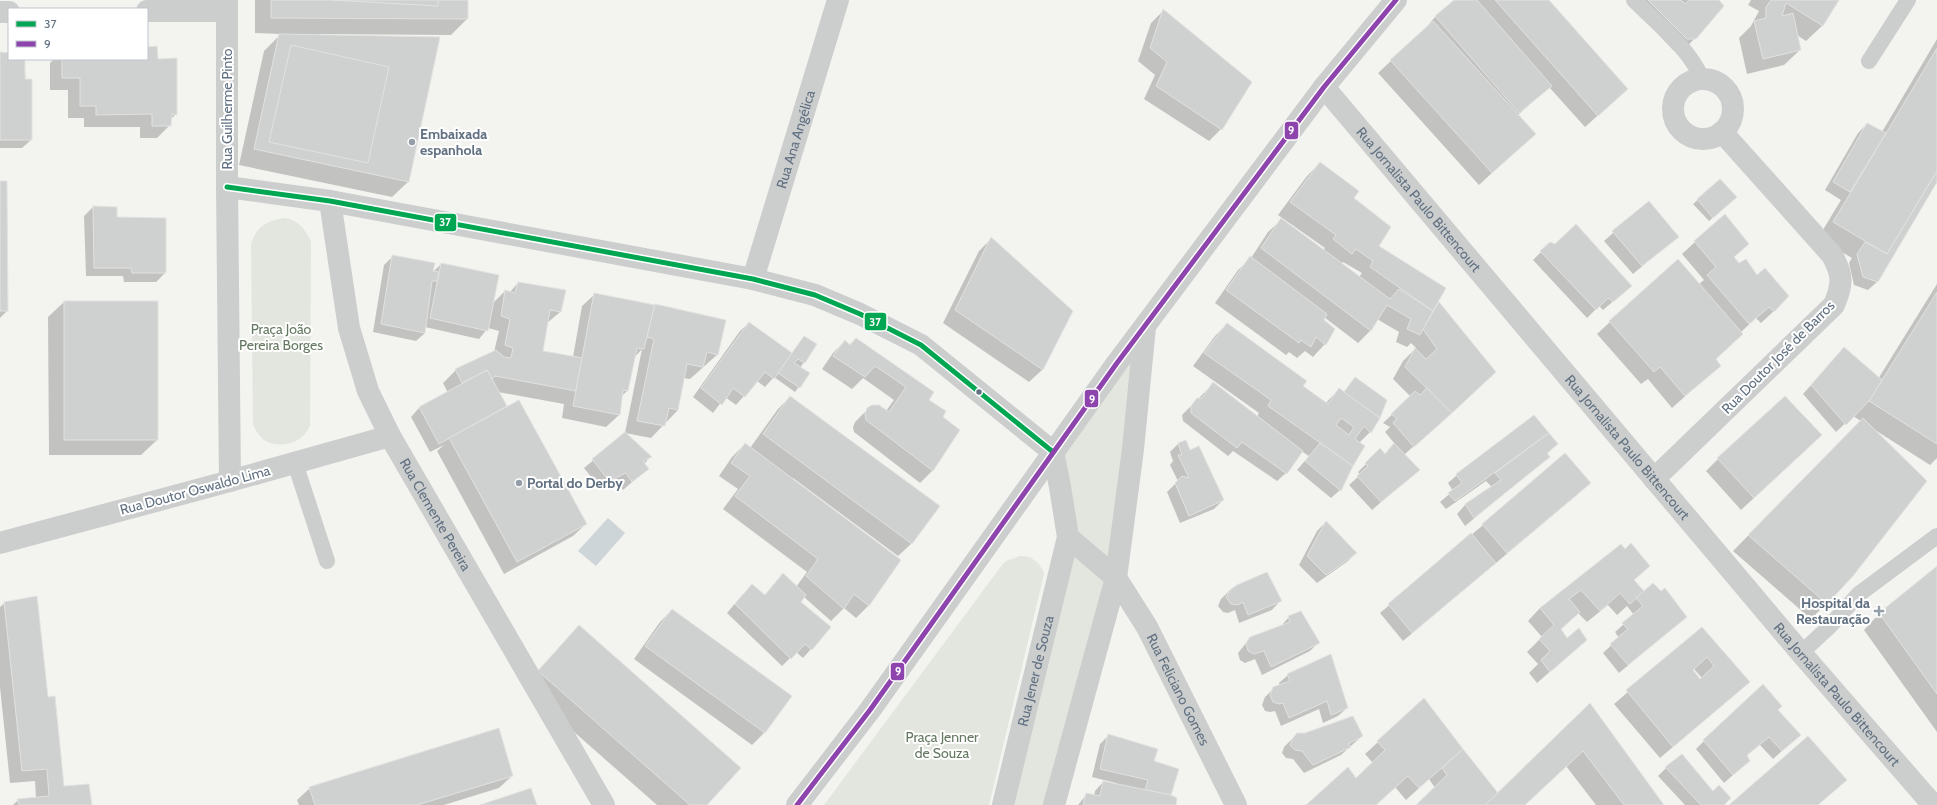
<svg xmlns="http://www.w3.org/2000/svg" width="1937" height="805" viewBox="0 0 1937 805" font-family="Cabin,sans-serif">
  <style>
    .green { fill: #e2e6de }
    .water { fill: #ced5d8 }
    .shadow { fill: #0003; fill-rule: evenodd }
    .building { fill: #cfd0d0; stroke: #e2e2e0; fill-rule: evenodd }
    .lines { fill: none; stroke-linecap: round; stroke-linejoin: round }
    .service { stroke: #cccdcd; stroke-width: 16 }
    .minor { stroke: #cccdcd; stroke-width: 22 }
    .tertiary { stroke: #cccdcd; stroke-width: 22 }
    .bus-1-casing { stroke: #fff; stroke-width: 8 }
    .bus-2-casing { stroke: #fff; stroke-width: 8 }
    .bus-1 { stroke: #00a651; stroke-width: 5 }
    .bus-2 { stroke: #8e44ad; stroke-width: 5 }
    .poi-dot { fill: #949ea8; stroke: #fff; stroke-width: 1.5 }
    .bus-dot { fill: #617182; stroke: #fff; stroke-width: 1.5 }
    .labels { text-anchor: middle; dominant-baseline: central; stroke-width: 4; stroke-linejoin: round; paint-order: stroke }
    .street-label { font-size: 14px; fill: #617182; stroke: #fff }
    .poi-label { font-size: 14px; font-weight: bold; fill: #617182; stroke: #fff; text-anchor: start }
    .park-label { font-size: 14px; fill: #647960; stroke: #fff }
    .line-badge { stroke: #fff; stroke-width: 1.5 }
    .badge-label { font-size: 11px; text-anchor: middle; font-weight: bold; fill: #fff }
  </style>
  <rect width="100%" height="100%" fill="#f3f3f0"/>
  <g class="green">
    <path d="M285,218C298,220 306,230 311,242L310,425C304,443 280,450 264,440C259,436 255,430 253,424L251,245C256,226 266,221 285,218Z"/>
    <path d="M1144,328L1137,447L1054,805H1004L1071,533L1055,456Z"/>
    <path d="M1020,556C1031,555 1041,563 1044,574L989,805H824L1002,565L1006,561Z"/>
  </g>
  <path class="water" d="M608,518L625,533L596,566L578,551Z"/>
  <g class="shadow">
    <path d="M255,0H467V19L451,35L319,34L408,182L392,197L239,165L264,51L281,34L255,33Z"/>
    <path d="M1456,0H1547L1614,101L1585,127L1549,87L1517,116L1534,134L1479,185L1378,73L1424,30L1435,17Z"/>
    <path d="M1626,0H1718L1695,38L1683,51H1674Z"/>
    <path d="M1751,0H1838L1822,26L1806,41L1797,35L1800,50L1784,65L1747,74L1739,38L1751,26L1759,11L1748,5Z"/>
    <path d="M1163,11L1221,129L1209,141L1144,99L1155,75L1138,61L1151,23Z"/>
    <path d="M1937,39V180L1877,282L1868,290L1854,285L1849,263L1852,258L1818,238L1841,200L1825,190L1858,133L1867,124L1882,132Z"/>
    <path d="M147,48L157,60L176,114L170,120V125L157,138H140V127H84V118H68V90H50V63L54,59H147Z"/>
    <path d="M0,53L9,54V59H24L31,140L22,148H0Z"/>
    <path d="M1320,163L1353,198L1377,247L1437,302L1495,372L1404,455L1418,470L1372,510L1349,485L1360,475L1358,472L1380,450L1384,455L1395,444L1385,432L1390,427L1383,423L1411,397L1393,379L1403,361L1416,348L1411,343L1407,347L1396,342L1399,332L1377,319L1371,330L1358,343L1324,317L1322,320L1333,330L1325,344L1313,357L1305,351L1297,358L1289,352L1286,355L1215,303L1238,270L1251,258L1268,232L1281,220L1323,250L1325,248L1278,215L1307,176ZM1343,262L1362,273L1359,277L1341,264Z"/>
    <path d="M1720,180L1732,201L1709,221L1693,204Z"/>
    <path d="M0,182L7,311L0,318Z"/>
    <path d="M1648,202L1677,237L1633,274L1604,241Z"/>
    <path d="M93,207L116,208V218L165,219V273L156,282H124L123,276H86L84,216Z"/>
    <path d="M991,239L1072,311L1042,370L1029,382L943,323L979,251Z"/>
    <path d="M1695,242L1748,243L1733,258L1774,311L1761,323L1756,318L1741,332L1715,360L1719,366L1672,408L1648,379L1641,384L1597,334L1610,322L1699,284L1704,280L1682,254Z"/>
    <path d="M1550,243L1622,294L1603,310L1599,306L1587,318L1533,260Z"/>
    <path d="M393,256L431,274L441,264L492,304L505,291L510,292L518,283L560,312L546,324L541,352L573,357L582,306L595,294L718,354L690,379L683,378L678,410L651,438L625,433L642,349L634,358L627,391L621,397L619,415L606,427L562,418L564,404L498,392L506,406L502,410L586,524L573,536L504,574L437,451L444,445L430,452L411,417L419,408L448,393L443,383L456,370L494,352L499,331L488,328L479,339L425,327V333L416,341L373,332L384,265Z"/>
    <path d="M1937,284V458L1930,465L1875,430L1827,603L1811,619L1733,551L1861,421L1853,416L1836,432L1803,394L1836,357L1878,379Z"/>
    <path d="M64,302H157V440L141,455H49L48,317Z"/>
    <path d="M749,323L792,353L804,337L815,345L800,368L809,373L795,392L774,377L765,387L757,381L736,405L725,397L713,413L693,397L740,331Z"/>
    <path d="M1227,324L1325,404L1339,389L1344,392L1355,378L1370,432L1359,443L1363,446L1340,490L1331,498L1297,470L1309,456L1301,451L1286,473L1277,481L1233,451L1228,456L1183,421L1182,415L1213,384L1257,417L1259,413L1193,366L1215,336Z"/>
    <path d="M856,339L928,400L941,417L958,430L932,471L920,483L854,432L853,427L855,422L868,409L886,411L894,400L863,378L852,389L822,369L833,353L845,341L849,345Z"/>
    <path d="M790,397L938,506L911,544L898,556L793,478L792,480L869,605L856,618L844,608L831,621L804,597L800,602L811,649L803,658L796,652L782,666L727,613L743,594L764,596L783,574L796,587L807,572L723,509L738,489L719,476L732,457L745,444L750,448L778,409Z"/>
    <path d="M1534,416L1557,444L1547,454L1549,457L1465,526L1457,514L1465,505L1492,487L1486,481L1446,509L1440,502L1453,491L1448,483L1457,475Z"/>
    <path d="M625,434L650,457L644,464L647,469L623,490L617,481L600,488L584,468Z"/>
    <path d="M1186,441L1190,452L1223,500L1214,509L1180,523L1167,492L1178,481L1170,465L1173,461L1170,452L1178,444Z"/>
    <path d="M1808,448L1741,510L1706,471L1718,459Z"/>
    <path d="M1589,483L1577,495L1403,641L1380,613L1483,525Z"/>
    <path d="M1326,522L1356,553L1348,561L1317,583L1299,565L1317,531Z"/>
    <path d="M1621,545L1633,581L1644,593L1686,617L1619,673L1603,653L1619,638L1615,632L1634,615L1627,606L1617,615L1608,605L1587,622L1578,613L1560,630L1567,639L1586,640L1537,683L1529,673L1538,664L1527,652L1542,637L1528,621L1540,608Z"/>
    <path d="M1937,567V732L1864,630L1879,614Z"/>
    <path d="M1230,590L1280,601L1272,610L1239,623L1235,610L1228,613L1223,612L1218,606L1221,599Z"/>
    <path d="M5,603L48,698L63,787L91,805H13L18,800L36,798L35,781L10,783L0,687V607Z"/>
    <path d="M672,610L765,732L752,745L634,659L660,622Z"/>
    <path d="M1289,617L1318,643L1310,651L1262,675L1255,659L1245,663L1240,660L1238,653L1251,637L1281,626Z"/>
    <path d="M579,626L706,805H657L523,687Z"/>
    <path d="M1702,628L1749,682L1660,758L1614,704ZM1694,669L1702,678L1699,680L1692,670Z"/>
    <path d="M1288,675L1347,708L1338,716L1323,723L1319,709L1281,726L1275,711L1270,712L1265,711L1262,705L1265,697L1274,688L1280,686L1279,683Z"/>
    <path d="M1424,700L1498,794L1590,705L1663,805H1596L1566,766L1525,805H1417L1435,788L1429,779L1406,800L1395,787L1376,805H1308L1356,780L1373,763L1365,754Z"/>
    <path d="M1777,710L1791,743L1773,759L1760,745L1746,756L1749,761L1724,783L1696,749L1704,741Z"/>
    <path d="M1297,734L1362,736L1341,755L1304,773L1293,759L1286,758L1282,753L1284,747Z"/>
    <path d="M1108,736L1153,762L1175,805H1078L1087,794L1094,796L1095,791L1103,782L1115,785L1116,783L1092,777L1100,744Z"/>
    <path d="M1666,768L1723,805H1685L1658,776Z"/>
    <path d="M512,776L499,788L444,805H299L297,800L310,788Z"/>
  </g>
  <g class="building">
    <path d="M271,0H468V19L271,18Z"/>
    <path d="M333,0H438V6Z"/>
    <path d="M1454,0H1477L1552,86L1519,113L1435,16Z"/>
    <path d="M1495,0H1549L1628,89L1598,116Z"/>
    <path d="M1648,0H1681L1685,4L1689,0H1719L1724,6L1696,39H1687Z"/>
    <path d="M1771,0H1839L1823,26L1786,3L1782,16L1793,13L1801,50L1763,59L1754,21L1766,18V7Z"/>
    <path d="M1163,9L1252,82L1222,130L1156,86L1167,62L1150,48Z"/>
    <path d="M1433,21L1536,134L1492,173L1390,60Z"/>
    <path d="M279,34L440,37L409,182L254,149Z"/>
    <path d="M291,45L389,67L368,163L269,142Z"/>
    <path d="M157,46L158,59L177,58V115L172,114L171,126H152V114L96,115V106H80V78H62V59H147V47Z"/>
    <path d="M1937,48V171L1887,254L1833,222Z"/>
    <path d="M0,52L9,53V59H25V79H32V140H0Z"/>
    <path d="M1867,123L1886,133L1850,192L1833,182Z"/>
    <path d="M1320,162L1359,191L1354,198L1391,227L1379,246L1446,288L1433,311L1370,267L1373,261L1356,249L1352,254L1333,239L1336,235L1290,202Z"/>
    <path d="M1937,171V182L1878,282L1863,277L1857,254L1865,242L1887,254Z"/>
    <path d="M1720,179L1737,197L1713,218L1697,199Z"/>
    <path d="M0,181H7L8,311H0Z"/>
    <path d="M1649,201L1679,237L1642,266L1612,231Z"/>
    <path d="M93,206L117,207V217L166,218V273H132L131,268H94Z"/>
    <path d="M1725,214L1749,244L1734,257L1739,263L1746,259L1757,275L1765,268L1789,296L1774,312L1769,307L1749,324L1707,275L1716,267L1694,241Z"/>
    <path d="M1281,218L1390,299L1399,289L1433,311L1420,335L1407,329L1411,319L1387,305L1371,331L1261,248Z"/>
    <path d="M1576,224L1632,286L1613,302L1608,298L1596,310L1540,251L1550,242L1555,244Z"/>
    <path d="M991,237L1073,311L1043,370L955,310Z"/>
    <path d="M392,255L435,263L433,271L439,272L437,281H432L425,333L381,324Z"/>
    <path d="M1250,256L1327,314L1324,320L1335,329L1326,345L1316,337L1311,347L1301,340L1299,343L1226,290Z"/>
    <path d="M1678,259L1743,334L1716,359L1721,366L1685,396L1660,367L1654,372L1609,321Z"/>
    <path d="M441,263L499,275L488,331L430,318Z"/>
    <path d="M518,282L566,290L561,312L550,310L543,351L583,358L576,391L495,376L492,379L487,370L462,383L455,369L496,350L504,357L511,358L513,348L505,345L510,319L501,316L505,290L515,293Z"/>
    <path d="M1937,292V444L1869,401Z"/>
    <path d="M594,293L655,305L644,349L637,348L628,391L623,390L620,415L573,406Z"/>
    <rect x="64" y="301" width="94" height="139"/>
    <path d="M1439,302L1496,372L1452,413L1405,367L1415,348L1426,359L1437,349L1423,329Z"/>
    <path d="M655,304L726,320L718,355L707,352L703,367L687,364L678,410L669,408L665,426L637,421L654,339L647,337Z"/>
    <path d="M749,322L792,353L774,379L765,372L745,397L733,388L722,405L701,388Z"/>
    <path d="M1227,323L1307,381L1303,386L1328,404L1339,388L1380,418L1371,433L1364,426L1355,439L1365,446L1353,466L1268,406L1271,400L1204,353ZM1341,418L1354,427L1349,435L1336,425Z"/>
    <path d="M804,336L817,344L805,363L798,359L794,363L810,373L800,388L778,373Z"/>
    <path d="M856,338L934,392L929,400L946,411L943,417L960,430L933,471L866,420L865,414L867,408L872,405H879L889,412L906,387L875,366L865,377L833,356L845,340L850,345Z"/>
    <path d="M1844,347L1882,380L1869,401L1846,425L1811,385Z"/>
    <path d="M487,370L507,406L439,444L419,407Z"/>
    <path d="M1355,377L1387,400L1380,418L1344,392Z"/>
    <path d="M1213,382L1303,451L1287,474L1242,442L1237,448L1191,413V406L1197,398H1202Z"/>
    <path d="M1427,388L1452,413L1414,447L1393,423L1397,418L1391,414L1415,391L1420,395Z"/>
    <path d="M790,396L940,506L912,544L763,434Z"/>
    <path d="M1785,396L1822,435L1754,498L1717,458Z"/>
    <path d="M519,400L587,524L517,562L449,438Z"/>
    <path d="M1534,415L1549,433L1455,501L1448,493L1462,483L1456,474Z"/>
    <path d="M1863,418L1927,481L1853,576L1827,604L1748,535Z"/>
    <path d="M625,432L652,457L643,461L649,469L632,482L626,473L609,481L592,459Z"/>
    <path d="M1549,433L1558,444L1547,453L1550,457L1474,518L1465,504L1501,480L1495,473Z"/>
    <path d="M1186,440L1190,450L1199,446L1224,500L1189,516L1175,483L1182,476L1189,478L1178,455H1182L1178,443Z"/>
    <path d="M745,443L901,560L869,606L854,594L844,609L806,576L818,559L735,496L750,476L731,463Z"/>
    <path d="M1320,443L1353,466L1341,491L1305,461Z"/>
    <path d="M1394,443L1420,470L1381,502L1357,476L1368,466L1365,463L1380,448L1385,454Z"/>
    <path d="M1565,453L1591,483L1507,553L1482,524Z"/>
    <path d="M1326,521L1357,553L1326,575L1307,556Z"/>
    <path d="M1471,533L1496,563L1412,633L1388,604Z"/>
    <path d="M1631,543L1650,566L1634,580L1644,591L1630,604L1620,593L1600,611L1581,590L1569,599L1580,612L1561,629L1567,638L1579,628L1587,640L1550,672L1541,660L1550,651L1539,639L1554,625L1540,608L1621,544L1625,549Z"/>
    <path d="M1937,566V694L1879,613Z"/>
    <path d="M1267,572L1282,601L1248,615L1243,602L1238,605L1231,604L1226,597L1230,590L1237,585Z"/>
    <path d="M783,573L806,595L801,602L831,627L812,650L805,644L791,659L735,604L752,584L765,595Z"/>
    <path d="M1653,583L1661,591L1665,588L1687,617L1628,665L1610,644L1628,629L1622,623L1643,606L1636,598Z"/>
    <path d="M37,596L48,697L55,696L64,786L89,784L92,805H19L17,799L49,796L47,769L22,771L4,602Z"/>
    <path d="M672,609L792,696L765,733L645,646Z"/>
    <path d="M1301,611L1320,643L1271,667L1264,651L1254,654L1248,651L1246,643L1250,637L1290,622L1288,616Z"/>
    <path d="M579,625L741,768L707,805H690L538,671Z"/>
    <path d="M1702,627L1750,682L1673,747L1626,690ZM1707,657L1714,666L1700,679L1693,670Z"/>
    <path d="M1331,654L1348,708L1331,715L1327,701L1289,718L1283,703L1279,704L1273,702L1270,695L1273,687L1290,681L1287,674Z"/>
    <path d="M1763,684L1782,706L1778,710L1801,735L1782,751L1769,737L1747,755L1750,761L1733,775L1703,740Z"/>
    <path d="M1424,698L1463,749L1419,788L1408,776L1376,805H1306L1348,767L1356,778L1385,750L1377,741Z"/>
    <path d="M1590,703L1664,805H1624L1583,751L1525,805H1485Z"/>
    <path d="M1353,716L1363,736L1348,744L1351,747L1313,765L1302,751L1295,750L1290,745L1293,738L1297,733H1305Z"/>
    <path d="M499,728L513,776L417,805H315L309,787Z"/>
    <path d="M1108,734L1158,749L1154,761L1179,769L1171,795L1145,790L1148,780L1100,769Z"/>
    <path d="M1808,736L1847,780L1818,805H1729Z"/>
    <path d="M1463,749L1498,793L1485,805H1416L1447,775L1442,768Z"/>
    <path d="M1682,754L1713,791L1719,785L1731,798L1724,805H1701L1665,767Z"/>
    <path d="M1103,781L1171,795L1177,798L1176,805H1083L1086,793L1100,796Z"/>
    <path d="M531,788L537,805H480Z"/>
  </g>
  <g class="lines">
    <g class="service">
      <path d="M1634,0C1658,24 1689,48 1702,79"/>
      <path d="M1869,61L1908,0"/>
      <path d="M295,463L327,561"/>
      <path d="M1801,653L1828,628L1859,594L1937,536"/>
    </g>
    <g class="minor">
      <path d="M147,11H227"/>
      <path d="M0,12H9"/>
      <circle cx="1703" cy="109" r="30"/>
      <path id="s1" d="M1324,87L1801,653L1933,805"/>
      <path id="s2" d="M753,279L838,0"/>
      <path d="M1654,479L1834,305C1843,284 1843,275 1832,255L1722,132"/>
      <path id="s3" d="M1068,537L1116,578L1147,627L1236,805"/>
      <path d="M0,543L230,481"/>
    </g>
    <g class="tertiary">
      <path d="M227,0V187L230,481L390,436"/>
      <path d="M227,187L330,201L753,279L815,295L860,314L921,345L1053,452"/>
      <path id="s4" d="M330,201L349,328L368,391L390,436L604,805"/>
      <path d="M797,805L870,710L1117,363L1324,87L1396,0"/>
      <path id="s5" d="M1003,805L1068,537L1060,487L1053,452"/>
      <path d="M1054,805L1116,578L1133,449L1145,327"/>
    </g>
    <defs>
      <path id="bus-1" d="M227,187L330,201L753,279L815,295L860,314L921,345L1053,452"/>
      <path id="bus-2" d="M797,805L870,710L1117,363L1324,87L1396,0"/>
    </defs>
    <use href="#bus-1" class="bus-1-casing"/>
    <use href="#bus-2" class="bus-2-casing"/>
    <use href="#bus-1" class="bus-1"/>
    <use href="#bus-2" class="bus-2"/>
  </g>
  <g class="poi-dot">
    <circle cx="412" cy="142" r="4"/>
    <circle cx="519" cy="483" r="4"/>
    <path d="M1877 605h4v4h4v4h-4v4h-4v-4h-4v-4h4z"/>
  </g>
  <circle class="bus-dot" cx="979" cy="392" r="3.5"/>
  <g class="labels">
    <g class="street-label">
      <text transform="translate(227 109) rotate(-90)">Rua Guilherme Pinto</text>
      <text stroke="none"><textPath href="#s2" startOffset="146">Rua Ana Angélica</textPath></text>
      <text stroke="none"><textPath href="#s1" startOffset="147">Rua Jornalista Paulo Bittencourt</textPath></text>
      <text transform="translate(1778 357) rotate(-45)">Rua Doutor José de Barros</text>
      <text stroke="none"><textPath href="#s1" startOffset="471">Rua Jornalista Paulo Bittencourt</textPath></text>
      <text transform="translate(195 490) rotate(-15)">Rua Doutor Oswaldo Lima</text>
      <text stroke="none"><textPath href="#s4" startOffset="335">Rua Clemente Pereira</textPath></text>
      <text stroke="none"><textPath href="#s5" startOffset="138">Rua Jener de Souza</textPath></text>
      <text stroke="none"><textPath href="#s3" startOffset="191">Rua Feliciano Gomes</textPath></text>
      <text stroke="none"><textPath href="#s1" startOffset="795">Rua Jornalista Paulo Bittencourt</textPath></text>
    </g>
    <g class="poi-label">
      <text x="420" y="134">Embaixada<tspan x="420" dy="16">espanhola</tspan></text>
      <text x="527" y="483">Portal do Derby</text>
      <text x="1870" y="603" text-anchor="end">Hospital da<tspan x="1870" dy="16">Restauração</tspan></text>
    </g>
    <g class="park-label">
      <text x="281" y="329">Praça João<tspan x="281" dy="16">Pereira Borges</tspan></text>
      <text x="942" y="737">Praça Jenner<tspan x="942" dy="16">de Souza</tspan></text>
    </g>
  </g>
  <g class="line-badge">
    <rect x="1284" y="121" width="15" height="19" rx="4" fill="#8e44ad"/>
    <rect x="434" y="213" width="23" height="19" rx="4" fill="#00a651"/>
    <rect x="864" y="312" width="23" height="19" rx="4" fill="#00a651"/>
    <rect x="1084" y="389" width="15" height="19" rx="4" fill="#8e44ad"/>
    <rect x="890" y="662" width="15" height="19" rx="4" fill="#8e44ad"/>
  </g>
  <g class="badge-label">
    <text x="1291" y="134">9</text>
    <text x="445" y="226">37</text>
    <text x="875" y="326">37</text>
    <text x="1092" y="403">9</text>
    <text x="898" y="675">9</text>
  </g>
  <rect x="8" y="8" width="140" height="52" fill="#ffffff" stroke="#c0c6cd"/>
  <rect x="16" y="21" width="20" height="6" fill="#00a651" stroke="#c0c6cd"/>
  <text x="44" y="28" font-size="12" fill="#617182">37</text>
  <rect x="16" y="41" width="20" height="6" fill="#8e44ad" stroke="#c0c6cd"/>
  <text x="44" y="48" font-size="12" fill="#617182">9</text>
</svg>
